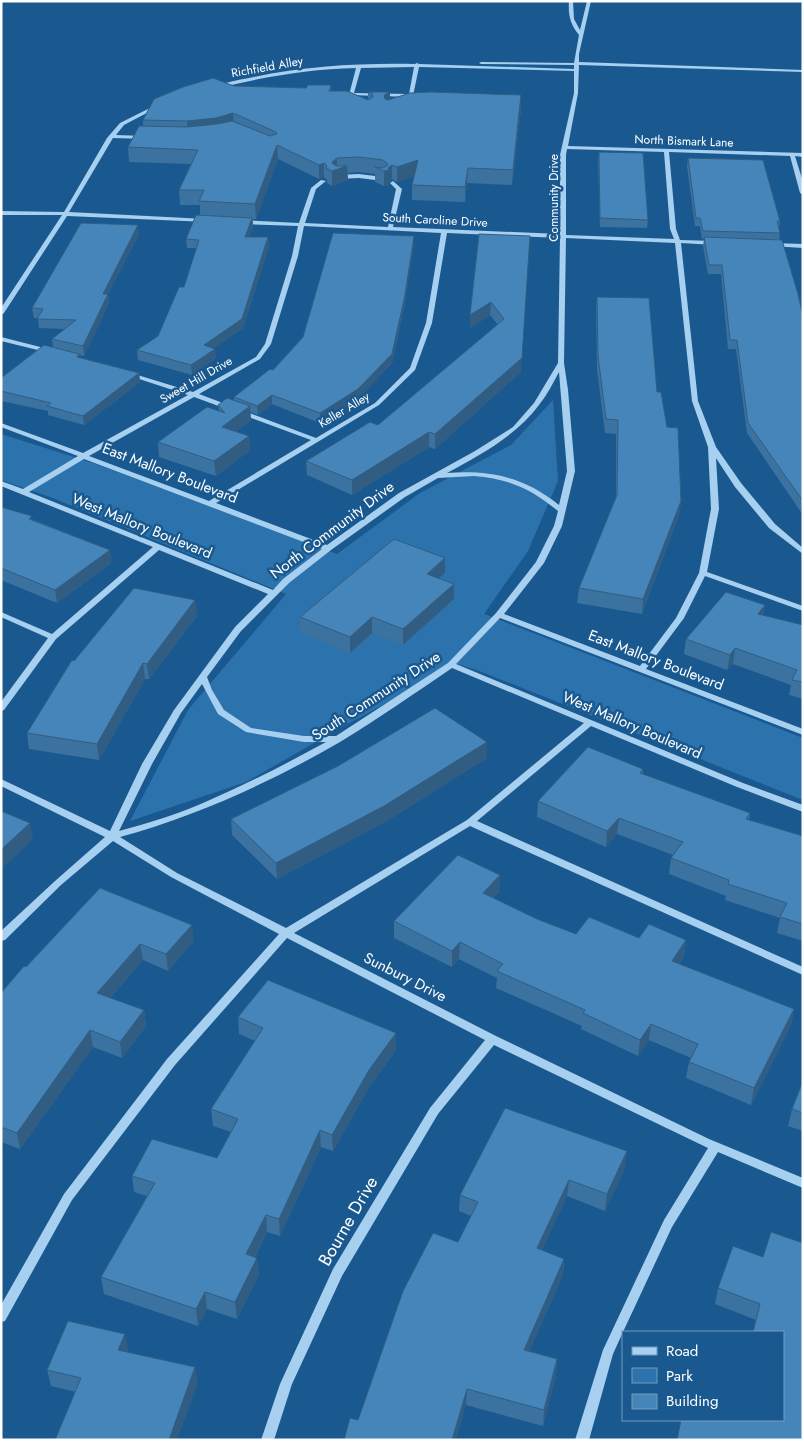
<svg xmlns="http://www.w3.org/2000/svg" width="804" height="1441" viewBox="0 0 804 1441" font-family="Jost,sans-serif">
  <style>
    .green { fill: #2c73ae }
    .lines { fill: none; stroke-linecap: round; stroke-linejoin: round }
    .minor { fill: #a7cfef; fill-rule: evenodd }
    .wall { fill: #3c729f }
    .shaded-wall { fill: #315d82 }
    .building { fill: #4685b9; stroke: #315d82 }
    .labels { text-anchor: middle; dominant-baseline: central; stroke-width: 5; stroke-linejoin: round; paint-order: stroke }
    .far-street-label { font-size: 12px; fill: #fff; stroke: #195990 }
    .street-label { font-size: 15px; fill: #fff; stroke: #195990 }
    .near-street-label { font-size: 18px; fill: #fff; stroke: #195990 }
  </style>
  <rect width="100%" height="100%" fill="#195990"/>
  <path class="green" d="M553,400L558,481L528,551L484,614L803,738V800L482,672L458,664L342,727L246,782L130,821L188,710L286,594L53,498L1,480V434L93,463L337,554L420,493L511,445Z"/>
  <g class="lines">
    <g class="minor">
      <path d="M569,1H573L574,19L580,30L587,1H591L579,54V62L803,70V72L579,65L578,93L568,146L803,153V157L795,156L803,182V195L800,193L790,156L669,152L676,229L680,240L715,241L718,243L715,245L681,243L698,401L716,447L741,483L775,524L803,548V554L769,528L735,487L716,458L719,509L707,572L803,606V611L705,576L684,618L646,669L803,729V735L500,618L456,664L743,783L803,805V812L737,787L591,726L477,821L803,967V975L470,826L294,933L496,1036L709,1139L803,1178V1188L718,1152L672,1227L623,1332L613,1354L589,1440H575L603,1350L664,1220L708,1148L494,1045L438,1114L342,1276L292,1384L274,1440H261L280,1384L333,1269L430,1108L485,1040L287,938L175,1065L72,1200L5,1321L1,1322V1305L64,1194L167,1059L279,934L171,877L113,841L61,885L5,940L1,941V931L55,881L105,837L1,786V779L110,831L142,764L174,710L235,627L268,594L159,550L56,639L4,710L1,711V702L48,638L1,617V612L52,634L153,547L1,486V481L23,489L78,456L1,427V423L83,453L188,395L127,375V373H131L193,392L256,357L265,344L292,256L298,226L241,224L238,222L241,220L299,223L311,188L321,180L326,181L316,189L305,223L388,227L396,189L390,183L393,181L402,189L393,227L560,234V155L574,93V71L419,67L413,96L411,97L349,95L356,68C309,69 264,77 218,88L216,87C225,82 238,80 249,78C303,66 359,63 415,64L417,63L419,64L574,69V65L481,64L479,63L481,62L574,63L579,35C570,24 568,15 569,1ZM414,67L409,94L354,93L361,68ZM567,149L664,152L670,229L674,239L566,235V155ZM304,226L441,233L426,323L410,368L375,403L316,438L199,394L260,359L271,344L298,256ZM447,233L560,238L558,363L534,403L513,427L475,451L399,493L327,545L216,503L379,405L415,370L432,323ZM566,238L675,243L692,401L708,447L711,509L699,573L676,618L640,666L504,614L544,563L562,526L575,471L568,390L564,363ZM559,372L567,471L559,505C524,477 491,470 447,473C480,455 516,436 539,405C547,395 553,383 559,372ZM194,397L311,440L209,501L89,456ZM84,459L322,549L283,579L273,590L29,492ZM474,476C510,479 531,489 558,511L554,526L536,562L496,613L448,663L336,736H304L251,728L224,710L212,690L207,677L241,631L289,583L331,550L405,497L438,478ZM452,668L584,723L467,820L286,928L177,873L120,837C199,815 269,783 340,742C378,719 415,693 452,668ZM202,684L218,714L246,732L304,742H326C286,764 245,785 203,803C176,815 148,823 119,831L152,764L181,713Z"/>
      <path d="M156,105L160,106L124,125L116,135L145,136L147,137V139L113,138L69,212L206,219L209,221L208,222L67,216L4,313L1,315V308L62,215H1V211L64,212L107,138L120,123Z"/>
      <path d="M359,174L383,177L386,179L383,181L359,178L337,179L334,177L337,175Z"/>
      <path d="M773,243L803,244V248L771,246V244Z"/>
      <path d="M1,337L52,350L53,351L50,353L1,341Z"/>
    </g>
  </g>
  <g class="wall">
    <path d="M331,85V91L368,100V92L390,99L521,95V109L512,185L467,183L465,202L412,200V185L414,176L397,182L392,179L389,182V185L384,186L375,182V174L359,172L347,173L348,180L332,186L327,183V180L324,177L319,179L278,159L256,219H253V227L249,237H268L269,246L243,328L214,348L216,358L192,375L138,360L137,350L158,336L184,287L197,248H187L186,239L200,215V205H180L179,190L191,164L129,162L128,147L143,126V120L234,86L306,88Z"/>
    <path d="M599,152L648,220L647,228L600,227L598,160Z"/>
    <path d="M688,158L780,221L779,229L780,233L779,240L803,317V511L801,512L747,433L736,349H728L721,274H708L703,246L704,239H702L700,226H695L687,166Z"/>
    <path d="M139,234L108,294L109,303L84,356L79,355V357L139,373L140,382L84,425L48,415V411L1,401V378L53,347L52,339L65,329L39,328L38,318H34L32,308Z"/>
    <path d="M479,234L521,372L435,449L429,447L352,495L307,475L306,461L378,425L498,325L490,315L470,328V315Z"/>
    <path d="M414,244L405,303L392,363L359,398L320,423L272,404L258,415L250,412L251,420L236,431L249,436L250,450L216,476L159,457L158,442L219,411L218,405L234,400V397L273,370Z"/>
    <path d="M597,297L657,392L667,427L681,501L679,515L642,614L577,603L579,588L616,497V434L605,433L597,369L596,310Z"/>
    <path d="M1,507L110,550L111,563L57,603L1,580Z"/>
    <path d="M445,573L439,578L454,599L403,645L372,633L350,653L300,632V617Z"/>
    <path d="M195,600L197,616L149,679H145L99,760L29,749L27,733L74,661Z"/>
    <path d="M765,605L763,615L803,625V699L789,695L791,685L733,664L727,670L684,654L686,639Z"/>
    <path d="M487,758L385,822L277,879L232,835L231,819Z"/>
    <path d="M643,769V774L750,813L749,820L803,836V941L777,933L780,918L725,900L726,896L669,874L671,858L673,855L617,834L606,847L537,817L538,801Z"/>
    <path d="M500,875V891L493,898L537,919L576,934L686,940L684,957L679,964L794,1009L791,1025L751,1105L686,1078L689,1062L691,1058L649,1040L638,1056L581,1029L582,1026L496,988L497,978L459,959L452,967L394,938V921Z"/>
    <path d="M100,888L194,941L168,971L143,960L110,998L144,1010L146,1026L122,1058L93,1047L20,1149L1,1142V993Z"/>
    <path d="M238,1017L396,1033V1050L369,1087L333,1151L321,1147L280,1236L267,1232L255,1257L257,1258L259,1274L237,1319L207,1309L198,1326L104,1294L101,1277L147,1196L134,1192L132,1176L217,1158L231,1132L213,1126L211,1109L255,1041L239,1034Z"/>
    <path d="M803,1081V1131L788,1126L792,1109Z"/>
    <path d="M625,1168L605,1211L567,1196L542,1250L564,1259L563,1275L529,1351L557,1359L556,1375L543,1426L466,1405L358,1420L458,1242L471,1216L459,1211L460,1195Z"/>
    <path d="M763,1257L803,1440L783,1420L756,1320L715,1304L718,1288Z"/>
    <path d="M128,1350L127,1352L198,1384L76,1392L51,1386L47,1370Z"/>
  </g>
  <g class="shaded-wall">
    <path d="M390,92V106L384,109V95Z"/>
    <path d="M521,95V109L512,185L513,170Z"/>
    <path d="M233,113L234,127L188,135L187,121Z"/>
    <path d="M277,145L278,159L256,219L255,204Z"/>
    <path d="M337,158V169L347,166L348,180L332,186V162Z"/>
    <path d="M418,160V175L397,182V167Z"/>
    <path d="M324,163V177L319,179V165Z"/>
    <path d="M392,165V179L389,182V185L384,186V171Z"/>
    <path d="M468,168L467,183L465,202V187Z"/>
    <path d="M252,218L253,227L246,246L245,237Z"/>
    <path d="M138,225L139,234L108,294L109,303L84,356L83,346L103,294Z"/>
    <path d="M414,236V244L405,303L392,363L359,398L320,423V413Z"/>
    <path d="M530,236L521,372L435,449V434L522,358Z"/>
    <path d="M268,237L269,246L243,328L205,355L204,345Z"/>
    <path d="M491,302L490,315L470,328V315Z"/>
    <path d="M215,349L216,358L192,375L191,365Z"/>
    <path d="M139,373L140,382L84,425L83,416Z"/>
    <path d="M272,395V404L258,415L257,406Z"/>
    <path d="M250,406L251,420L223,441L222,427Z"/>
    <path d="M429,432V447L352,495V480Z"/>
    <path d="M249,436L250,450L216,476L214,461Z"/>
    <path d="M681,501L679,515L642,614L643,599Z"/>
    <path d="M803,501V511L801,512L802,502Z"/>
    <path d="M110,550L111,563L57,603L55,590Z"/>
    <path d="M445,558V573L427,589V574Z"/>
    <path d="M454,584V599L403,645V629Z"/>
    <path d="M195,600L197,616L149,679L147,664Z"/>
    <path d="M765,605L762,621L758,614Z"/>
    <path d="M372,617V633L350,653V637Z"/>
    <path d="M735,648L733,664L727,670L730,655Z"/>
    <path d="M143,663L145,679L99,760L97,744Z"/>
    <path d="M487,742V758L385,822L277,879L276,863Z"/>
    <path d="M619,818L617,834L606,847L607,831Z"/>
    <path d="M30,823L33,839L1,870V850Z"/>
    <path d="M500,875V891L482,909L483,893Z"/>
    <path d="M192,925L194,941L168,971L166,954Z"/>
    <path d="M686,940L684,957L669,977L672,961Z"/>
    <path d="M460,942L459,959L452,967V951Z"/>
    <path d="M140,944L143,960L100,1009L97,993Z"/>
    <path d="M794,1009L791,1025L751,1105L754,1088Z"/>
    <path d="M144,1010L146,1026L122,1058L120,1042Z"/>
    <path d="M651,1024L649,1040L638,1056L640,1040Z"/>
    <path d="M90,1030L93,1047L20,1149L17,1133Z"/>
    <path d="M396,1033V1050L369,1087L333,1151L332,1135L369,1070Z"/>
    <path d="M320,1130L321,1147L280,1236L279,1219Z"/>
    <path d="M627,1151L625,1168L605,1211L607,1194Z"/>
    <path d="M569,1180L567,1196L536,1264L537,1248Z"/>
    <path d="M266,1215L267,1232L248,1270L246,1254Z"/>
    <path d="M257,1258L259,1274L237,1319L235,1302Z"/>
    <path d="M564,1259L563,1275L522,1366L524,1350Z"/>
    <path d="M205,1292L207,1309L198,1326L196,1309Z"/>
    <path d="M125,1334L128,1350L121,1366L118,1350Z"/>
    <path d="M557,1359L556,1375L543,1426L544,1410Z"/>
    <path d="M195,1367L198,1384L177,1440H169Z"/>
    <path d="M467,1389L466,1405L456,1440H452Z"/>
  </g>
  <g class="building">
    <path d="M213,78L234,86L306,88L308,85H331L329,91H347L368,100L373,97L372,93L368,92H390L384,95L385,99L388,100L410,93L430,92L521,95L513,170L468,168L465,187L412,185L418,160L397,167L392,165L388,168L389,170L384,171L375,167L383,168L387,166L388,164L383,160L359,157L337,158L332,162L333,164L337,166H347L332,171L326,168L327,166L324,163L319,165L277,145L255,204L199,201L204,190H179L198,150L128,147L139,126L187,127L217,124L232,121L270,136L277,134L276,132L233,113L216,118L187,121L143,120L154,99L183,87Z"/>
    <path d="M599,152L643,153L648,220L600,218Z"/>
    <path d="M688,158L763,160L780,221H777L780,233L703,231L700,218H696Z"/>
    <path d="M196,215L252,218L245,237H268L242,319L204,345L215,349L191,365L137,350L158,336L179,287H184L199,240L186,239Z"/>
    <path d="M81,223L138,225L103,294H108L83,346L52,339L76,320L37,319L43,309L32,308Z"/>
    <path d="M333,233L414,236L405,295L392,354L358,389L320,413L272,395L257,406L234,397L270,369L273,370L303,337Z"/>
    <path d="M479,234L530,236L522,358L435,434L429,432L352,480L306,461L370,422L378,425L504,319L491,302L470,315Z"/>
    <path d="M704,237L782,240L798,294L803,317V501L748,423L737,340H730L722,265H709Z"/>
    <path d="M597,297L649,298L657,392H661L667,427L678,428L681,501L643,599L579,588L617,495L618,420L606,419L598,356Z"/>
    <path d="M44,345L79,354L77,357L139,373L83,416L47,406L51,403L1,391V378Z"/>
    <path d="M227,398L250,406L222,427L249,436L214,461L158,442L207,407L225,413L218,405Z"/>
    <path d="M1,507L32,516L29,519L110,550L55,590L1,568Z"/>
    <path d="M394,539L445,558L427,574L454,584L403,629L372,617L350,637L300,617Z"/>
    <path d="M134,588L195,600L147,664L143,663L97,744L27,733L72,660L74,661Z"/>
    <path d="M726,592L765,605L758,614L803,625V682L792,680L797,670L735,648L730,655L686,639Z"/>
    <path d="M435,708L487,742L384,806L276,863L231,819L338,766Z"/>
    <path d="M588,747L643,769L640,773L750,813L746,819L803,836V924L780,917L787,903L728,884L729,880L671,858L683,842L619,818L607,831L538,801Z"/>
    <path d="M1,811L30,823L1,850Z"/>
    <path d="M458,855L500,875L483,893L537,919L576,934L589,917L639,938L649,924L686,940L672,961L794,1009L754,1088L689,1062L698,1044L651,1024L640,1040L583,1013L585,1010L497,971L503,964L460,942L452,951L394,921Z"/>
    <path d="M100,888L192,925L166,954L140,944L97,993L144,1010L120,1042L90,1030L17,1133L1,1127V993L24,966L26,967Z"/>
    <path d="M268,980L396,1033L369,1070L332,1135L320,1130L279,1219L266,1215L246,1254L257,1258L235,1302L205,1292L196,1309L101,1277L155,1183L132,1176L152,1139L217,1158L238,1119L211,1109L263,1028L238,1017Z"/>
    <path d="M803,1081V1113L792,1109Z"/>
    <path d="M505,1108L627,1151L607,1194L569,1180L537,1248L564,1259L524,1350L557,1359L544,1410L467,1389L452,1440H344L350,1418L358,1420L403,1291L433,1233L458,1242L478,1202L460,1195Z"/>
    <path d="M771,1232L803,1243V1440H677L681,1420H783V1332H753L760,1304L718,1288L733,1246L763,1257Z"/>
    <path d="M68,1321L125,1334L118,1350L195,1367L169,1440H55L81,1378L47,1370Z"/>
  </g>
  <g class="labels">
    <g class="far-street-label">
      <text transform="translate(267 67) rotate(-10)">Richfield Alley</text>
      <text transform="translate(684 141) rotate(2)">North Bismark Lane</text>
      <text transform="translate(554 198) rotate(-90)">Community Drive</text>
      <text transform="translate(435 220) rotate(3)">South Caroline Drive</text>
      <text transform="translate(196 380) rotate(-30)">Sweet Hill Drive</text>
      <text transform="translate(344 410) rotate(-31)">Keller Alley</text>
    </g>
    <g class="street-label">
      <text transform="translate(170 473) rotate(21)">East Mallory Boulevard</text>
      <text transform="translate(142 526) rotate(22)">West Mallory Boulevard</text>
      <text transform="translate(332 530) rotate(-37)">North Community Drive</text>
      <text transform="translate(656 660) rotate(21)">East Mallory Boulevard</text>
      <text transform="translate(376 696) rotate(-33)">South Community Drive</text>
      <text transform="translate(632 725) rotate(23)">West Mallory Boulevard</text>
      <text transform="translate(405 977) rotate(27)">Sunbury Drive</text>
    </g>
    <g class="near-street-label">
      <text transform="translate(348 1221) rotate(-60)">Bourne Drive</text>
    </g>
  </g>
  <rect width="804" height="1441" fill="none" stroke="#ffffff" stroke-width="5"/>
  <rect x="622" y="1331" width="162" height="90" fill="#195990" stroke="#759bbc"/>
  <rect x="632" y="1347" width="25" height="8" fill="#a7cfef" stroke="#759bbc"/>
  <text x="666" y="1356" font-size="15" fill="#ffffff">Road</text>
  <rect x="632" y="1368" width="25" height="15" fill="#2c73ae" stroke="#759bbc"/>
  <text x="666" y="1381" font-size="15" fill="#ffffff">Park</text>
  <rect x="632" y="1394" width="25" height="15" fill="#4685b9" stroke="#759bbc"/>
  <text x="666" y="1406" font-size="15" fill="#ffffff">Building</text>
</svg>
